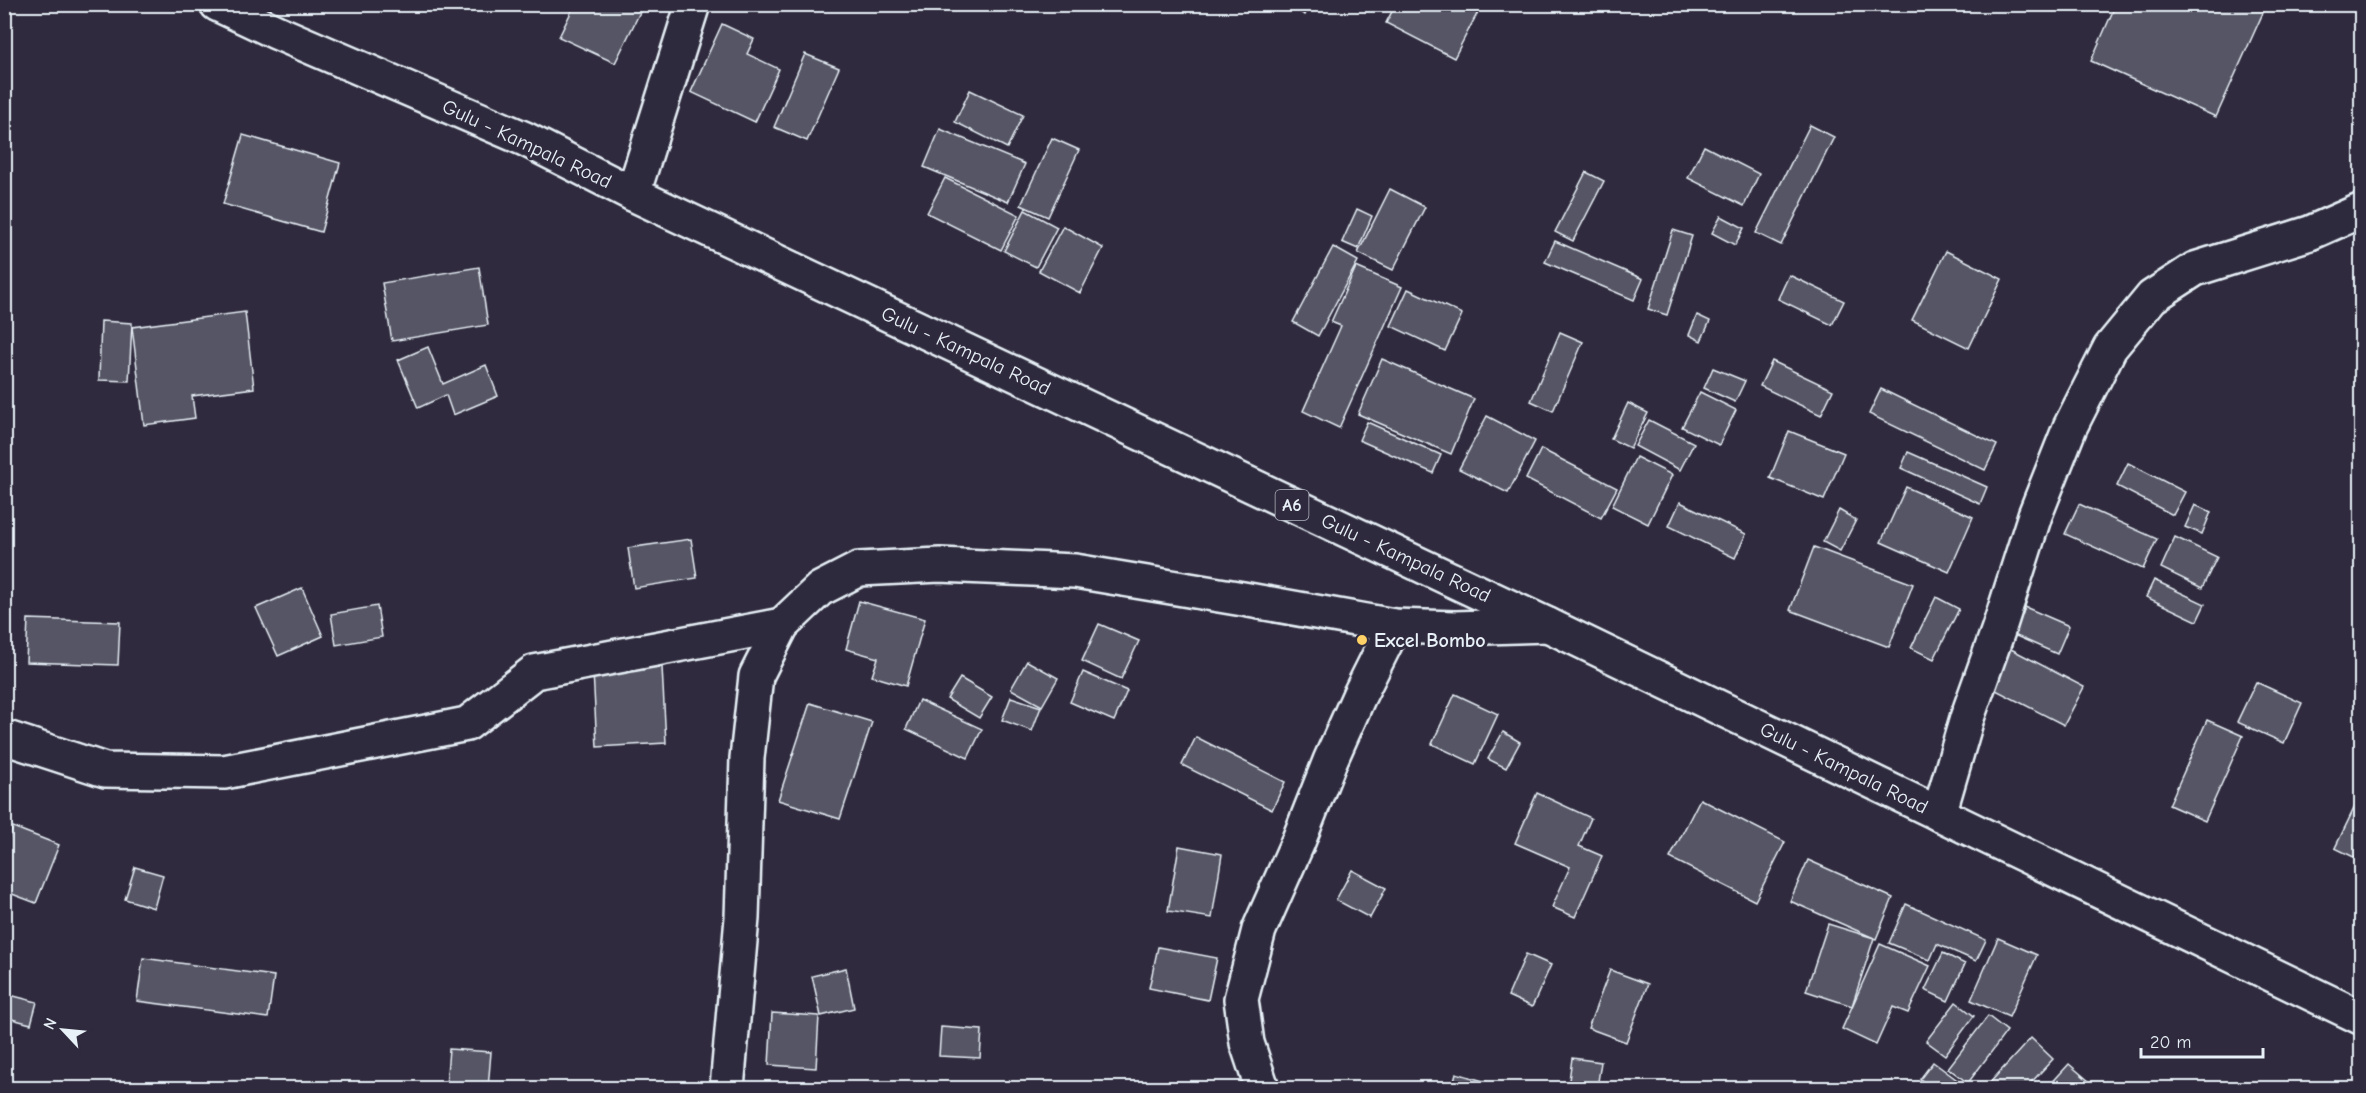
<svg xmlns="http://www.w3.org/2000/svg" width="2366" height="1093" viewBox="0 0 2366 1093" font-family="'Comic Neue',sans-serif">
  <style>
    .building { fill: #575565; stroke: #e8f1f8; stroke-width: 1.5 }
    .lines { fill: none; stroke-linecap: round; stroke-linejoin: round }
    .street-casing { stroke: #e8f1f8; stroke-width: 38 }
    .primary-casing { stroke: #e8f1f8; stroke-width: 38 }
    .street { stroke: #2f2a3d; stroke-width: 33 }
    .primary { stroke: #2f2a3d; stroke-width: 33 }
    .poi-dot { fill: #ffd166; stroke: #2f2a3d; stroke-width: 2 }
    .labels { text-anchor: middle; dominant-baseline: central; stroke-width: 6; stroke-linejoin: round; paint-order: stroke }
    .shield { fill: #2f2a3d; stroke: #b0b5c0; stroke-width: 1.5 }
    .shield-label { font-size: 18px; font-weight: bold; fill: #e8f1f8 }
    .street-label { font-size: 20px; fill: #e8f1f8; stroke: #2f2a3d }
    .poi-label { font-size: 20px; font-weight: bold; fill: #e8f1f8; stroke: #2f2a3d; text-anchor: start }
  </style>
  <rect width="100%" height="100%" fill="#2f2a3d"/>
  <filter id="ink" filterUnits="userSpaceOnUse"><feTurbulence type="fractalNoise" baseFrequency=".0167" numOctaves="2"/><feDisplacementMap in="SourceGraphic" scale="12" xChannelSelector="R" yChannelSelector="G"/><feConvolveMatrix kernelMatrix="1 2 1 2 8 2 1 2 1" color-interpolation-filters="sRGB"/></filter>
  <g filter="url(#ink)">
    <g class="building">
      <path d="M575,4L643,6L615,63L559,37Z"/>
      <path d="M1284,4H1310L1305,15Z"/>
      <path d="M1396,4H1469L1479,10L1454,58L1386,23Z"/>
      <path d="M2116,4H2267L2216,117L2091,61Z"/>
      <path d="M722,24L754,39L747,54L779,69L755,122L691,92Z"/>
      <path d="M805,54L839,68L807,141L774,127Z"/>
      <path d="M970,90L1023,115L1007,148L955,122Z"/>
      <path d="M1810,125L1834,137L1781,245L1756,233Z"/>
      <path d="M940,129L1025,164L1008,202L924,167Z"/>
      <path d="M243,135L340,163L321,232L223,204Z"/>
      <path d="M1052,138L1079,150L1048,217L1021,205Z"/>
      <path d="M1704,146L1759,174L1744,206L1688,178Z"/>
      <path d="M1586,172L1604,181L1573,241L1555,232Z"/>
      <path d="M945,178L1019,215L1001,250L927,213Z"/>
      <path d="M1390,189L1425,207L1393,270L1358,253Z"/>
      <path d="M1357,209L1372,216L1358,249L1342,242Z"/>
      <path d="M1025,210L1057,227L1036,267L1004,251Z"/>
      <path d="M1721,216L1744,228L1735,245L1712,233Z"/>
      <path d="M1063,226L1103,248L1080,293L1039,271Z"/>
      <path d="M1673,230L1692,236L1667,315L1648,309Z"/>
      <path d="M1555,241L1643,279L1634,300L1545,262Z"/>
      <path d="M1333,247L1358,261L1318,336L1293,322Z"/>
      <path d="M1946,251L2002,279L1969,348L1912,320Z"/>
      <path d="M479,267L488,325L392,341L382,283Z"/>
      <path d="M1356,267L1402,287L1339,428L1303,411L1341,326L1331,322Z"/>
      <path d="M1789,275L1844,301L1832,325L1778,299Z"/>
      <path d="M1408,289L1462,314L1445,351L1391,326Z"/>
      <path d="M245,312L254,388L192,396L195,418L144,425L132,327Z"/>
      <path d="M1697,315L1710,321L1701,341L1689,335Z"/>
      <path d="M101,321L132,323L129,381L99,380Z"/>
      <path d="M1560,332L1583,342L1553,411L1531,401Z"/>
      <path d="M428,347L443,384L486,365L498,396L453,415L446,395L418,408L398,360Z"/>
      <path d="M1382,359L1474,399L1451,454L1358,414Z"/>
      <path d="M1772,361L1833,390L1821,415L1760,386Z"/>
      <path d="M1713,368L1745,381L1735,402L1704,388Z"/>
      <path d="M1881,389L1997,445L1985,470L1869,414Z"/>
      <path d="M1700,392L1736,410L1719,445L1682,427Z"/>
      <path d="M1628,403L1648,413L1630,448L1611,439Z"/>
      <path d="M1487,416L1535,441L1508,493L1459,469Z"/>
      <path d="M1649,420L1694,443L1680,470L1635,446Z"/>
      <path d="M1367,422L1441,455L1433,473L1359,440Z"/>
      <path d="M1789,431L1844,453L1824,500L1770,478Z"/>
      <path d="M1541,449L1617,488L1601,518L1526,479Z"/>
      <path d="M1908,452L1987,487L1980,504L1901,468Z"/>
      <path d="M1636,457L1672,475L1648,524L1612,506Z"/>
      <path d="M2128,463L2185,492L2173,515L2117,486Z"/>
      <path d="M1906,487L1973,517L1949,572L1881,542Z"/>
      <path d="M1680,502L1746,534L1735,558L1669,526Z"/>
      <path d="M2079,504L2157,539L2143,569L2065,534Z"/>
      <path d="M2195,505L2211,512L2202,534L2185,527Z"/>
      <path d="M1839,510L1856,520L1840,551L1823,542Z"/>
      <path d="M2175,537L2217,557L2202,588L2161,568Z"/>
      <path d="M691,539L697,578L634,588L628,548Z"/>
      <path d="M1814,547L1913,584L1889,647L1790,610Z"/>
      <path d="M2154,580L2205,604L2197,621L2146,597Z"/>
      <path d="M302,588L323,636L278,656L256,608Z"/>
      <path d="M1936,597L1959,609L1934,659L1911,648Z"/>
      <path d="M859,601L925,619L906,686L872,676L878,658L846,649Z"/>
      <path d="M377,606L382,637L336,645L331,614Z"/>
      <path d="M2025,607L2069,626L2057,654L2014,635Z"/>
      <path d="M28,619L120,622L118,665L26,662Z"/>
      <path d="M1099,624L1139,641L1121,679L1082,661Z"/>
      <path d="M2007,647L2084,687L2064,725L1988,686Z"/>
      <path d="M1027,661L1058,678L1042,706L1011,689Z"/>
      <path d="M662,667L666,743L597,747L593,671Z"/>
      <path d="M1083,672L1127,691L1114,721L1070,702Z"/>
      <path d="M960,678L992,697L979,718L947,699Z"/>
      <path d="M2256,682L2302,703L2284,743L2237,722Z"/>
      <path d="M1455,694L1498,714L1475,764L1432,744Z"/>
      <path d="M1011,697L1041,707L1032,731L1002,720Z"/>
      <path d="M919,700L982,729L968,758L906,729Z"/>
      <path d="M810,703L872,722L840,819L778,800Z"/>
      <path d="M2207,720L2243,736L2205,821L2169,805Z"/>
      <path d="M1503,732L1520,742L1506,768L1488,759Z"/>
      <path d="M1196,737L1285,782L1272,810L1182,765Z"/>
      <path d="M1537,793L1591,818L1579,846L1602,856L1575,917L1552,907L1570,867L1515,843Z"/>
      <path d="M2361,794L2362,795V861L2335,848Z"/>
      <path d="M1700,799L1785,842L1755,901L1670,858Z"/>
      <path d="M13,827L59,845L36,903L4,891V849Z"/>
      <path d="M1179,846L1222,854L1212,918L1168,911Z"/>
      <path d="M1808,860L1893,898L1876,939L1790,901Z"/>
      <path d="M135,867L163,875L154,908L125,899Z"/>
      <path d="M1352,870L1386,888L1370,918L1336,900Z"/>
      <path d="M1906,904L1986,940L1976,961L1937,944L1930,960L1889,943Z"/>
      <path d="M1828,924L1874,938L1852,1006L1806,991Z"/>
      <path d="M1998,938L2037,955L2009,1017L1971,1000Z"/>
      <path d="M1880,944L1930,966L1908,1013L1893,1007L1876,1045L1842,1029Z"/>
      <path d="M1158,947L1217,958L1208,1000L1149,988Z"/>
      <path d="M1943,953L1965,964L1948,1001L1925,990Z"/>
      <path d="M1526,954L1551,965L1532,1007L1508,996Z"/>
      <path d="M143,958L274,976L268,1018L137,1001Z"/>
      <path d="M846,968L854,1008L821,1016L812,976Z"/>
      <path d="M1610,970L1648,984L1626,1042L1588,1028Z"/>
      <path d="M6,994L37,1002L31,1024L4,1017Z"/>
      <path d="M1956,1002L1974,1016L1945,1055L1926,1041Z"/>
      <path d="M772,1013L819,1016L816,1068L769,1065Z"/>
      <path d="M1988,1016L2007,1031L1968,1083L1948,1068Z"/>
      <path d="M941,1027L982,1030L980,1058L939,1056Z"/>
      <path d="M2031,1038L2053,1059L2026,1088H1985Z"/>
      <path d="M449,1049L491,1052L488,1088L446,1086Z"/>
      <path d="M1572,1058L1601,1062L1597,1088H1568Z"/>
      <path d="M1933,1062L1968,1088H1932L1920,1079Z"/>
      <path d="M2069,1064L2097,1088H2047Z"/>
      <path d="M1456,1073L1507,1088H1452Z"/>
    </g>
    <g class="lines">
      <defs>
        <g id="street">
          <path d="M633,194L693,4"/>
          <path d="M4,737L105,770L224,772L467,724L534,672L782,625"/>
          <path d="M1939,814L1967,718L1999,628L2035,515L2070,427L2110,348L2152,297L2195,269L2310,233L2362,210"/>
          <path d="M727,1088L742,918L747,758L756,676L782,625L820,589L859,569L940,565L1075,571L1243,599L1394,626L1455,628L1548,625"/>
          <path d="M1262,1088L1247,1043L1241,999L1259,930L1298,842L1330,761L1359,696L1394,626"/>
        </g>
        <path id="primary" d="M217,4L276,32L525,139L633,194L1548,625L2362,1018"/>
      </defs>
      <use href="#street" class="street-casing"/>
      <use href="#primary" class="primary-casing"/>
      <use href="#street" class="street"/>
      <use href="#primary" class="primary"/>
    </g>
  </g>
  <circle class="poi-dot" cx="1362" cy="640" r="6"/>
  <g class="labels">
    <rect class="shield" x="1275.5" y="490" width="33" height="30" rx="4.5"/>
    <g class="shield-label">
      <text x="1292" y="505">A6</text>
    </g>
    <g class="street-label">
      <text transform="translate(527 144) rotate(25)">Gulu - Kampala Road</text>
      <text transform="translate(966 351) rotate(25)">Gulu - Kampala Road</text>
      <text transform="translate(1406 558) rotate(25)">Gulu - Kampala Road</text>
      <text transform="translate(1844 768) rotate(26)">Gulu - Kampala Road</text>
    </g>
    <g class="poi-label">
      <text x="1374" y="640">Excel Bombo</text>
    </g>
  </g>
  <rect width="2366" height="1093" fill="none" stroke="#2f2a3d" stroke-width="24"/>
  <rect x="12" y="12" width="2342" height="1069" fill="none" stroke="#e8f1f8" stroke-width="2" filter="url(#ink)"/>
  <g transform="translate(63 1030) rotate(296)" stroke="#2f2a3d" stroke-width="4.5" paint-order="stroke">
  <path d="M0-4.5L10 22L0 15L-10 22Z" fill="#e8f1f8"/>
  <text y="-9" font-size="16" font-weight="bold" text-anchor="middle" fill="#e8f1f8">N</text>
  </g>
  <path d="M2141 1048v9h122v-9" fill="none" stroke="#e8f1f8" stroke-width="3"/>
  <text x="2150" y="1048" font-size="18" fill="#e8f1f8" stroke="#2f2a3d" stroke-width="4.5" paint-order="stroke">20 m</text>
</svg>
